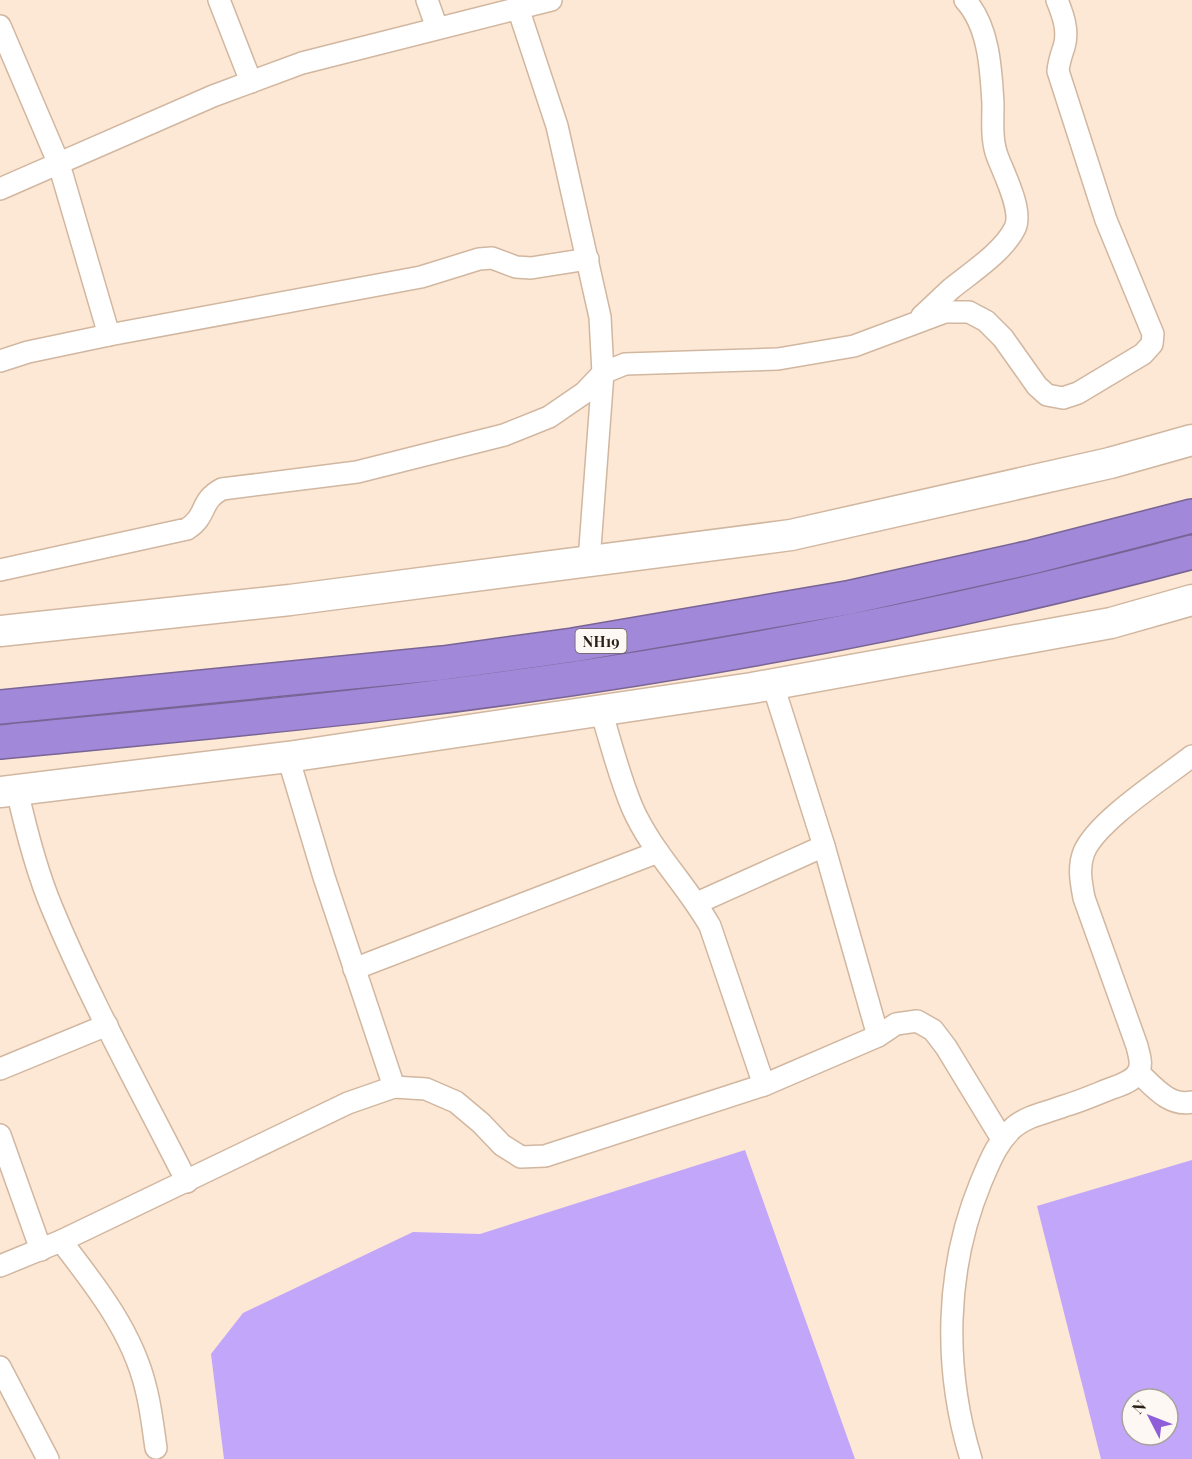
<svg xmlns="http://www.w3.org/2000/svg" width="1192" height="1459" viewBox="0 0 1192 1459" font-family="'Playfair Display',serif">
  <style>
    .water { fill: #c1a6fa; fill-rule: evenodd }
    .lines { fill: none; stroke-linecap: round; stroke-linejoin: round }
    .street-casing { stroke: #d1b7a0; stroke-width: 24 }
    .secondary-casing { stroke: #d1b7a0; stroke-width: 33 }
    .highway-casing { stroke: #786495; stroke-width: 36 }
    .street { stroke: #fff; stroke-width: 21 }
    .secondary { stroke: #fff; stroke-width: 30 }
    .highway { stroke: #a288d8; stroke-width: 33 }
    .labels { text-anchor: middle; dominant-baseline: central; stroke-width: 6; stroke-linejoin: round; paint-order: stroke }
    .shield { fill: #fdf8f3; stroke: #69615a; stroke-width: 1.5 }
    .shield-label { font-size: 15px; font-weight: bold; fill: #2a2018 }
  </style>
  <rect width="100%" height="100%" fill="#fde7d5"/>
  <g class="water">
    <path d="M745,1150L855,1459H224L211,1354L243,1313L413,1232L480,1234Z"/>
    <path d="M1192,1160V1459H1101L1037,1206ZM1132,1399H1168V1435H1132Z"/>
  </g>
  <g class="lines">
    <defs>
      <g id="street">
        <path d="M219,0L251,82"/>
        <path d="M427,0L437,28"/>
        <path d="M518,8L557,126L600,317L603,373L589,561"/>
        <path d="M0,26L59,164L109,335"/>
        <path d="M0,189L213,96L302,63L551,0"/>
        <path d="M922,316C932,307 942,297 952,288C972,272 1004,251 1015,228C1023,211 1005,176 998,158C991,141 993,122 993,104C991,69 989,26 965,0"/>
        <path d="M0,361L28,352L109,335L421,277L479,259L492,258L516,267L531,268L588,259"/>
        <path d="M0,570L187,529C208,516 199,501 222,489L357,472L504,435L549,417L584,393L603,373L625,364L778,359L854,346L945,312H969L986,321L1003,338L1037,386L1047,395L1063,398L1078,393L1143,354L1152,344L1153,334L1106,220L1058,71C1059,61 1061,56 1064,47C1069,31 1063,15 1057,0"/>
        <path d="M773,685L824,846L878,1036"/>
        <path d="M601,711C611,743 619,776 632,807C651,851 687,885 710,926L764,1085"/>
        <path d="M288,757L324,877L394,1087"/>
        <path d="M17,790C26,830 36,870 52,908C91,1002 141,1091 187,1182"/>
        <path d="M697,903L824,846"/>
        <path d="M354,969L658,852"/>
        <path d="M0,1069L107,1025"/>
        <path d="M1138,1072C1153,1086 1169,1107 1192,1102"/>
        <path d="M0,1135L41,1250"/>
        <path d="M61,1241C96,1286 133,1333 146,1389C151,1408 153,1428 156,1448"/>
        <path d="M0,1266L61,1241L348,1103L394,1087L426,1089L456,1102L481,1123L502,1145L521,1157L545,1156L764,1085L878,1036L896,1024L917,1021L933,1030L946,1047L1002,1139"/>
        <path d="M0,1367L48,1459"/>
        <path d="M971,1459C943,1368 945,1269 981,1182C990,1161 997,1142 1014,1127C1029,1115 1046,1113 1064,1106C1078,1102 1092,1096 1107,1090C1117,1086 1131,1083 1138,1073C1143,1064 1139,1055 1137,1046L1084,898C1081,882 1078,867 1084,852C1097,821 1164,778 1192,756"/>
      </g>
      <g id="secondary">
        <path d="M0,631L290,600L791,535L1110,463L1192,440"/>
        <path d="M0,792L288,757L752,688L1111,623L1192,600"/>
      </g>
      <g id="highway">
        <path d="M0,707L443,663L573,645L847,598L1032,557L1192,516"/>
        <path d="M0,742C135,729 270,717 405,701C670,669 934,621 1192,552"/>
      </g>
    </defs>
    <use href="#street" class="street-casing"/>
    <use href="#secondary" class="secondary-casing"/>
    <use href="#highway" class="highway-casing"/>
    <use href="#street" class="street"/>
    <use href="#secondary" class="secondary"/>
    <use href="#highway" class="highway"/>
  </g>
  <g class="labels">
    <rect class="shield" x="575.5" y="629" width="51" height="24" rx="4.5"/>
    <g class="shield-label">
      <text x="601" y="641">NH19</text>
    </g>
  </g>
  <g transform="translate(1150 1417) rotate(312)"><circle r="28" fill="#fdf8f3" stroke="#a9a29b" stroke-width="1.5"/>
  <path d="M0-4.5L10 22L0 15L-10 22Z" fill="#8e5fd9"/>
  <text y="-9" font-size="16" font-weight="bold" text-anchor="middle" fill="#2a2018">N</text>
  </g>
</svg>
